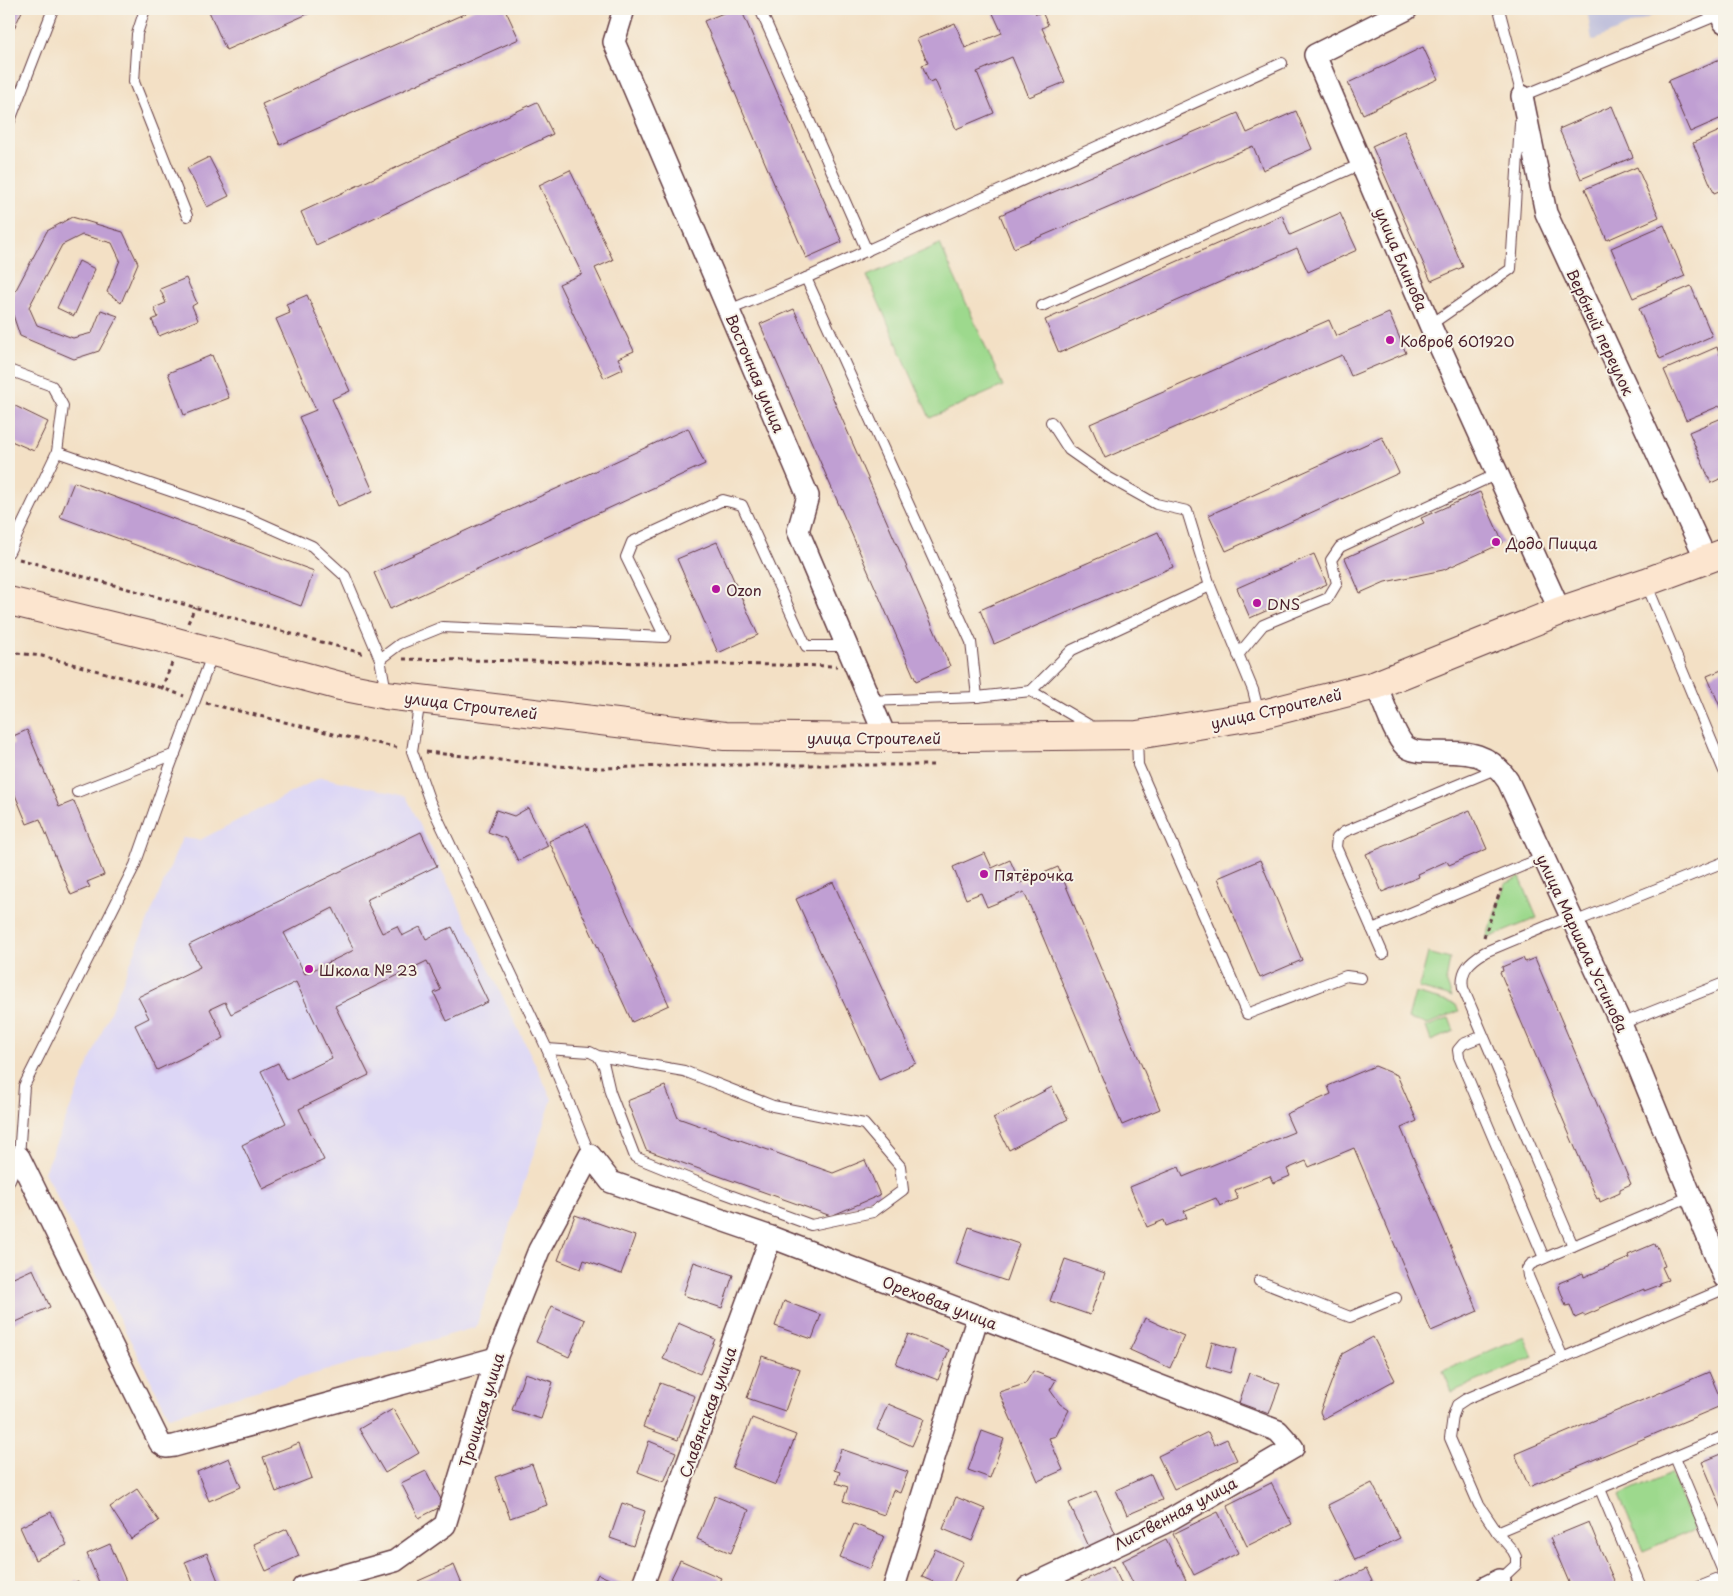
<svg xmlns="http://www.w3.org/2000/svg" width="1733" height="1596" viewBox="0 0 1733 1596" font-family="'Playpen Sans',sans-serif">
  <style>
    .built { fill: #dcd6f6 }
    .industrial { fill: #c2c2dc }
    .green { fill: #9dd98d; stroke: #747c5c }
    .building { fill: #c09fd3; fill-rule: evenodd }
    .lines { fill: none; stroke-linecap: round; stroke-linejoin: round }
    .service-casing { stroke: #633c42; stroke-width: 12 }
    .minor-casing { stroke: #633c42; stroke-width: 24 }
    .secondary-casing { stroke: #633c42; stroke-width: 30 }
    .path { stroke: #633c42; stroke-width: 3; stroke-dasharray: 4 4; stroke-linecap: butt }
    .service { stroke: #fff; stroke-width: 10 }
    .minor { stroke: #fff; stroke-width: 21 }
    .secondary { stroke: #fce5cf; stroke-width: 28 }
    .poi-dot { fill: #b5179e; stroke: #f7f3e8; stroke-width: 2 }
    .labels { text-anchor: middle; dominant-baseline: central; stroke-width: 4; stroke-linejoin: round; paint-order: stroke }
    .street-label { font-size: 15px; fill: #4a1f2b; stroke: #f7f3e8 }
    .poi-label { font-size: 15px; fill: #4a1f2b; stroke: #f7f3e8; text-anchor: start }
  </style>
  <rect width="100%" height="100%" fill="#f7f3e8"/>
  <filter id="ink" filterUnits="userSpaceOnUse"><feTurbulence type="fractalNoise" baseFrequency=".02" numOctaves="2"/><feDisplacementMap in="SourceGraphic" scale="10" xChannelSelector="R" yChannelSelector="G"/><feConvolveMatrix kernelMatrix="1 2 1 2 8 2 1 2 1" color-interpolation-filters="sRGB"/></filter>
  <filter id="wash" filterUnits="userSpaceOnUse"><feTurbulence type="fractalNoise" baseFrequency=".0096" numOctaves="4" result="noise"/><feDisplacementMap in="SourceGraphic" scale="20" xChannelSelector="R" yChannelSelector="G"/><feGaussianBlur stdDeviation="1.12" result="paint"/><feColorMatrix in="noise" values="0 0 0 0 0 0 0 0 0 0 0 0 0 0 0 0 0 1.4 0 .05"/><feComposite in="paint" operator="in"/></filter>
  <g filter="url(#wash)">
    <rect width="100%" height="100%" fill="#f3e0c5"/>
    <path class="built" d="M321,777L406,796L552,1099L476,1327L169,1416L44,1172L182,838L200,840Z"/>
    <path class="industrial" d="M1587,9H1668L1592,41Z"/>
    <g class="green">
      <path d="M940,244L1003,386L930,418L867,276Z"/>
      <path d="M1520,877L1537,918L1486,939L1505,884Z"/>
      <path d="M1428,953L1450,959L1446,981L1452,997L1419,988Z"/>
      <path d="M1415,993L1455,1004L1459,1011L1428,1024L1408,1019Z"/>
      <path d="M1449,1018L1454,1031L1431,1041L1426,1027Z"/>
      <path d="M1524,1336L1533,1357L1452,1392L1443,1371Z"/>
      <path d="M1671,1473L1695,1529L1643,1551L1619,1496Z"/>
    </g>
    <g id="blocks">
      <g class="building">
        <path d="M9,9H23L9,39Z"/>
        <path d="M208,9H319L226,50Z"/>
        <path d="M475,9H505L519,39L280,145L262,104Z"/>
        <path d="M733,9H741L842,242L806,258L704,21Z"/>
        <path d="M991,9H1034L1036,14L1042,12L1048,25L1042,28L1065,82L1029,97L1012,57L977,72L994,113L956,129L935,80L929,82L922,65L928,63L917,39L955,23L965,48L1002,33Z"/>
        <path d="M1423,47L1438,79L1363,114L1348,83Z"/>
        <path d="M1720,59L1724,68V117L1690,132L1668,81Z"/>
        <path d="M537,102L553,134L316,245L301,212Z"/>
        <path d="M1612,106L1633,157L1581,179L1559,129Z"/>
        <path d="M1296,111L1312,149L1263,170L1253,146L1014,248L1000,215L1238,113L1247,133Z"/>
        <path d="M1724,129V189L1714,193L1693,143Z"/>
        <path d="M1404,131L1463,267L1431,281L1372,146Z"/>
        <path d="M209,157L229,196L207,207L187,168Z"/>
        <path d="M1637,167L1659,217L1607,240L1585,189Z"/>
        <path d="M570,170L613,260L595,268L634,351L618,358L623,369L604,378L559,284L582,274L539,185Z"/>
        <path d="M1724,198V214L1719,201Z"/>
        <path d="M1340,213L1357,250L1308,272L1297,248L1059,353L1045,320L1282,215L1290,235Z"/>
        <path d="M72,217L123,232L138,263L121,303L107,292L120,260L112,243L82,235L62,245L29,307L37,325L73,338L92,333L101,310L118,316L99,351L74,359L20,336L9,303L47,231Z"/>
        <path d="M1664,225L1685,276L1633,298L1611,248Z"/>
        <path d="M79,261L95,269L74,316L57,308Z"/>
        <path d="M186,278L197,303L192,306L198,320L159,336L152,320L158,317L154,308L166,303L160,289Z"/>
        <path d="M1691,286L1712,336L1660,359L1639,309Z"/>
        <path d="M307,295L350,391L332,399L373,491L338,506L299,417L316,410L276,319L290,313L286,304Z"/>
        <path d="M794,309L950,666L916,681L760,324Z"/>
        <path d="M1389,313L1406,353L1351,376L1342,355L1105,458L1090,424L1329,320L1336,336Z"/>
        <path d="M1717,347L1724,365V404L1686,420L1664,370Z"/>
        <path d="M212,355L229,398L184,415L168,373Z"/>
        <path d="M9,403L48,422L34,451L9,440Z"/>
        <path d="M1724,417V477L1711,483L1689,432Z"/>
        <path d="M688,428L705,464L390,609L374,573Z"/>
        <path d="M1382,437L1399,473L1226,551L1209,515Z"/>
        <path d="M74,482L314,571L301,606L60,517Z"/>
        <path d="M1480,492L1503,543L1443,570L1385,582L1360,593L1345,558L1424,523L1421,518Z"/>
        <path d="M1158,532L1173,567L994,644L980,610Z"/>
        <path d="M717,542L758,635L718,653L677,559Z"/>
        <path d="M1314,554L1327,584L1250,618L1237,588Z"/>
        <path d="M1724,669V716L1707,676Z"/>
        <path d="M27,730L59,807L74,801L104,875L87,882L90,887L71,895L40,819L27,824L9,780V746L14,744L11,737Z"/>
        <path d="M528,808L548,846L518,861L507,839L488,832L496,810L514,816Z"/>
        <path d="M1470,810L1487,849L1449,865L1447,861L1418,874L1419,877L1382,892L1366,854Z"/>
        <path d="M586,824L669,1005L632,1022L549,841Z"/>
        <path d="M421,832L437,866L366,900L382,933L397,926L402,936L420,927L426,939L452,927L488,1002L447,1021L434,993L441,990L427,961L335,1006L369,1075L299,1109L324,1160L263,1189L242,1145L286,1123L261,1071L278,1063L286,1080L332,1058L296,982L231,1014L225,1002L210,1009L224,1038L157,1070L135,1025L149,1018L138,997L200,967L189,945ZM333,908L354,950L305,974L284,933Z"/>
        <path d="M985,853L992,868L1010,860L1020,883L1058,867L1160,1109L1122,1125L1024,892L987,907L981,893L966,899L953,867Z"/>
        <path d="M1260,860L1302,960L1260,978L1218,878Z"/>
        <path d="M833,882L916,1063L879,1080L796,899Z"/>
        <path d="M1523,958L1525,962L1535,958L1631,1184L1620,1189V1193L1600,1202L1599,1198L1597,1199L1500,972L1503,971L1502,967Z"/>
        <path d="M1375,1066L1397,1075L1417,1121L1401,1128L1478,1311L1431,1331L1354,1148L1309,1167L1306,1161L1287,1169L1290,1176L1273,1183L1270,1176L1235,1190L1238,1199L1220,1206L1216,1198L1184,1211L1187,1218L1166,1226L1164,1220L1147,1227L1130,1187L1179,1167L1183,1177L1294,1132L1286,1114L1331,1094L1328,1086Z"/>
        <path d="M665,1086L678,1118L833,1173L865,1160L880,1195L831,1216L646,1150L627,1101Z"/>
        <path d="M1052,1087L1068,1119L1009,1150L993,1118Z"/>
        <path d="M575,1215L635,1236L621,1274L584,1260L581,1269L558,1260Z"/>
        <path d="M969,1227L1019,1244L1006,1281L956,1264Z"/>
        <path d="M1654,1244L1655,1247L1657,1246L1665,1266L1662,1267L1668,1280L1659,1283L1660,1285L1644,1291V1289L1600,1308V1309L1584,1316V1314L1575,1318L1570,1305L1566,1306L1559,1287L1560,1286L1559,1283L1583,1273L1584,1277L1629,1258L1628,1255Z"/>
        <path d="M1065,1259L1105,1273L1090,1315L1050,1301Z"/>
        <path d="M694,1262L733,1275L722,1308L683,1295Z"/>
        <path d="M33,1269L50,1307L9,1325V1280Z"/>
        <path d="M784,1301L821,1315L812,1339L775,1326Z"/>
        <path d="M552,1306L585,1320L569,1357L536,1342Z"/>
        <path d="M1145,1318L1184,1336L1170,1368L1130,1350Z"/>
        <path d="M678,1323L715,1339L700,1374L663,1359Z"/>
        <path d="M908,1334L949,1350L938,1380L896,1364Z"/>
        <path d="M1373,1337L1395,1380L1323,1419L1320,1412L1342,1354Z"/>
        <path d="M1212,1342L1236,1349L1230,1373L1206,1366Z"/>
        <path d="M762,1356L800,1369L785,1411L747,1398Z"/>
        <path d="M1033,1371L1056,1380L1050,1390L1060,1404L1069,1410L1056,1436L1049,1438L1063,1470L1038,1481L999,1392L1025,1384Z"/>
        <path d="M1709,1372L1723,1405L1529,1487L1515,1454Z"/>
        <path d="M525,1373L553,1382L541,1419L512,1410Z"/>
        <path d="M1249,1373L1280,1384L1269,1414L1239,1403Z"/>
        <path d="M660,1383L695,1396L678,1440L643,1427Z"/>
        <path d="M888,1404L924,1419L912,1446L877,1430Z"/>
        <path d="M393,1409L419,1453L385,1473L359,1429Z"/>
        <path d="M752,1418L796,1435L776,1485L732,1468Z"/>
        <path d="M982,1431L1004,1439L990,1478L968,1470Z"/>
        <path d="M1208,1432L1214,1445L1227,1439L1237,1460L1174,1489L1158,1456Z"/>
        <path d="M649,1441L676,1452L664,1482L638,1472Z"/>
        <path d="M299,1443L312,1478L276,1492L263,1457Z"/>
        <path d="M841,1449L908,1472L900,1493L893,1490L884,1515L843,1501L848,1487L836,1483L840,1472L834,1470Z"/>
        <path d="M1724,1453V1514L1702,1462Z"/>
        <path d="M229,1458L241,1487L209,1501L197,1472Z"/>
        <path d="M532,1464L547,1505L510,1518L495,1477Z"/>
        <path d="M426,1471L444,1505L419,1518L401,1483Z"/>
        <path d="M1151,1474L1162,1500L1127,1515L1116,1490Z"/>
        <path d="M1271,1483L1292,1524L1247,1546L1227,1505Z"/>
        <path d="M1372,1483L1400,1538L1355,1560L1328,1505Z"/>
        <path d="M137,1489L159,1521L131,1539L110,1507Z"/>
        <path d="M1096,1491L1117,1537L1090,1549L1069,1503Z"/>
        <path d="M715,1496L749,1510L731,1553L697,1539Z"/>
        <path d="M956,1497L985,1509L972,1541L943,1529Z"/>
        <path d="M622,1503L645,1511L633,1546L610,1538Z"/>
        <path d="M51,1512L67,1545L35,1560L20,1527Z"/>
        <path d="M1218,1512L1238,1553L1194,1575L1173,1534Z"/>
        <path d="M1589,1522L1600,1549L1617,1587H1571L1550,1538Z"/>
        <path d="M854,1524L884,1536L870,1569L840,1557Z"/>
        <path d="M287,1529L299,1556L266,1571L254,1544Z"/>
        <path d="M1166,1539L1186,1580L1171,1587H1135L1122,1561Z"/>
        <path d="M110,1544L128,1586L126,1587H101L87,1554Z"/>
        <path d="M935,1549L963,1562L951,1587H945L922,1577Z"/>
        <path d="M207,1553L220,1586L217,1587H195L185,1562Z"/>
        <path d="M680,1560L721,1578L716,1587H667Z"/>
        <path d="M454,1565L463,1587H420L418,1581Z"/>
        <path d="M1113,1566L1123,1587H1071Z"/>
        <path d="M1366,1569L1375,1587H1329Z"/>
        <path d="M598,1574L625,1586L624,1587H592Z"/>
        <path d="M78,1581L81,1587H65Z"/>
      </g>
    </g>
  </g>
  <g filter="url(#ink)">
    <use href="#blocks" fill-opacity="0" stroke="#633c42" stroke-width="1"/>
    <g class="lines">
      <defs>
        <g id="service">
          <path d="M145,9L137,34L134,82L187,216"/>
          <path d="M760,9L867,251"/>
          <path d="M1499,9L1522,96"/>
          <path d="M1522,99V96L1723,13"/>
          <path d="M9,123L53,9"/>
          <path d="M806,278L1282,63"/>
          <path d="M1042,306L1361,164"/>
          <path d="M729,310L806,278L971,642L977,697"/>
          <path d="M1430,325L1511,269L1520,123"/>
          <path d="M9,370L52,386L63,406L57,452L249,518L312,546L345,576L380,659L386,692"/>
          <path d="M9,552L57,452"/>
          <path d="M1646,583L1724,771"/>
          <path d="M1210,586L1253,690L1259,714"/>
          <path d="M1238,655L1263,625L1328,598L1337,583L1331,560L1340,547L1497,474"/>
          <path d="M380,659L400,644L442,627L665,637L626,557L632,542L723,500L742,505L806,646H846"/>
          <path d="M1031,691L1072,650L1210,586L1187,511L1156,504L1106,476L1069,450L1051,422"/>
          <path d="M420,700L412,751L430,802L547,1049L590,1155"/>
          <path d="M869,701L977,697L1031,691L1094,728"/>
          <path d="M1137,737L1138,765L1247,1014L1346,976L1361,978"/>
          <path d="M77,792L175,754"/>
          <path d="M1574,922L1724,862"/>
          <path d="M1372,929L1544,857"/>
          <path d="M1383,954L1336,847L1337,838L1344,832L1498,768"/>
          <path d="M1621,1024L1724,983"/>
          <path d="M1483,1036L1463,1044L1458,1050L1459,1057L1544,1258"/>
          <path d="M547,1049L590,1052L598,1056L684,1071L773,1106L864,1124L900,1166L903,1190L873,1212L811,1225L724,1193L635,1157L610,1092L604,1066L598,1056"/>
          <path d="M9,1182L19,1157L24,1086L135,865L166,777L213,653"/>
          <path d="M1573,1246L1691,1196"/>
          <path d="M1259,1281L1350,1317L1396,1298"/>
          <path d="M1563,1358L1528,1276L1527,1269L1531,1264L1573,1246L1463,988C1460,970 1470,961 1485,952L1571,916"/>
          <path d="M1675,1457L1724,1574"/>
          <path d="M1600,1489L1641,1587"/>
          <path d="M1497,1532L1724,1436"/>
          <path d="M1501,1582L1500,1580L1516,1565V1557L1513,1551L1497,1532L1479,1505L1450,1438L1453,1416L1457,1405L1466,1399L1724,1289"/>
          <path d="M1699,1587L1724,1577"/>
        </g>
        <g id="minor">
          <path d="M624,9L614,42L808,496L798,531L886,738"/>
          <path d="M1407,9L1315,55L1430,325L1560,611"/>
          <path d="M1721,14L1724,22"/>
          <path d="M1522,96L1546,213L1706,559"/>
          <path d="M1376,685C1383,700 1394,736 1405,746C1411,751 1420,752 1427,752C1462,753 1487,748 1508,781L1621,1024L1724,1277"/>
          <path d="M19,1157L160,1443L166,1447L174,1446L496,1358"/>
          <path d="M303,1587L395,1561L445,1525L496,1358L539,1250L590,1155L611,1182L771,1237L1278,1431L1293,1448L1164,1523L1028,1587"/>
          <path d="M642,1587L771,1237"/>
          <path d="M894,1587L978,1316"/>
          <path d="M1486,1587L1500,1580"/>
        </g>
        <path id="secondary" d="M9,601L165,639L340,686L386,695L725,736L886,738L1137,735L1259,715L1376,685L1560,611L1646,582L1724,553"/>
      </defs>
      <use href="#service" class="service-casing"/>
      <use href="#minor" class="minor-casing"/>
      <use href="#secondary" class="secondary-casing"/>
      <g class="path">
        <path d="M19,559L365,654"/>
        <path d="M188,623L195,607"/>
        <path d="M9,652L42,656L162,688"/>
        <path d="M403,659L837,666"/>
        <path d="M172,663L162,688L184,696"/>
        <path d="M206,703L342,736L400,748"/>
        <path d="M426,752L556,766L604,768L699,765H933"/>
        <path d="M1484,937L1501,889"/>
      </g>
      <use href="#service" class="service"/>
      <use href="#minor" class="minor"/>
      <use href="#secondary" class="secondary"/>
    </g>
  </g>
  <g class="poi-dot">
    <circle cx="1390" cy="340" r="5"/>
    <circle cx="1496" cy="542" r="5"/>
    <circle cx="716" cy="589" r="5"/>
    <circle cx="1257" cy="603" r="5"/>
    <circle cx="984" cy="874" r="5"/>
    <circle cx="309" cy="969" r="5"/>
  </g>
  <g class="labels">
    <g class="street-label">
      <text transform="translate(1402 259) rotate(67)">улица Блинова</text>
      <text transform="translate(1601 332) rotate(65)">Вербный переулок</text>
      <text transform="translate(756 373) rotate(67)">Восточная улица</text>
      <text transform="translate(471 705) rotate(7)">улица Строителей</text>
      <text transform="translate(1276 708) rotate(-13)">улица Строителей</text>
      <text x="874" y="737">улица Строителей</text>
      <text transform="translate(1583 943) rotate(65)">улица Маршала Устинова</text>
      <text transform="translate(940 1302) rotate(21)">Ореховая улица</text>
      <text transform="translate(481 1410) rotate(-73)">Троицкая улица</text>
      <text transform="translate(707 1412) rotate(-70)">Славянская улица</text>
      <text transform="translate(1175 1513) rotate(-28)">Лиственная улица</text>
    </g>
    <g class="poi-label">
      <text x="1400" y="340">Ковров 601920</text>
      <text x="1506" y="542">Додо Пицца</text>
      <text x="726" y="589">Ozon</text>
      <text x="1267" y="603">DNS</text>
      <text x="994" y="874">Пятёрочка</text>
      <text x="319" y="969">Школа № 23</text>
    </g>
  </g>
  <rect width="1733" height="1596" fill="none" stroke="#f7f3e8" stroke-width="30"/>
</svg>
